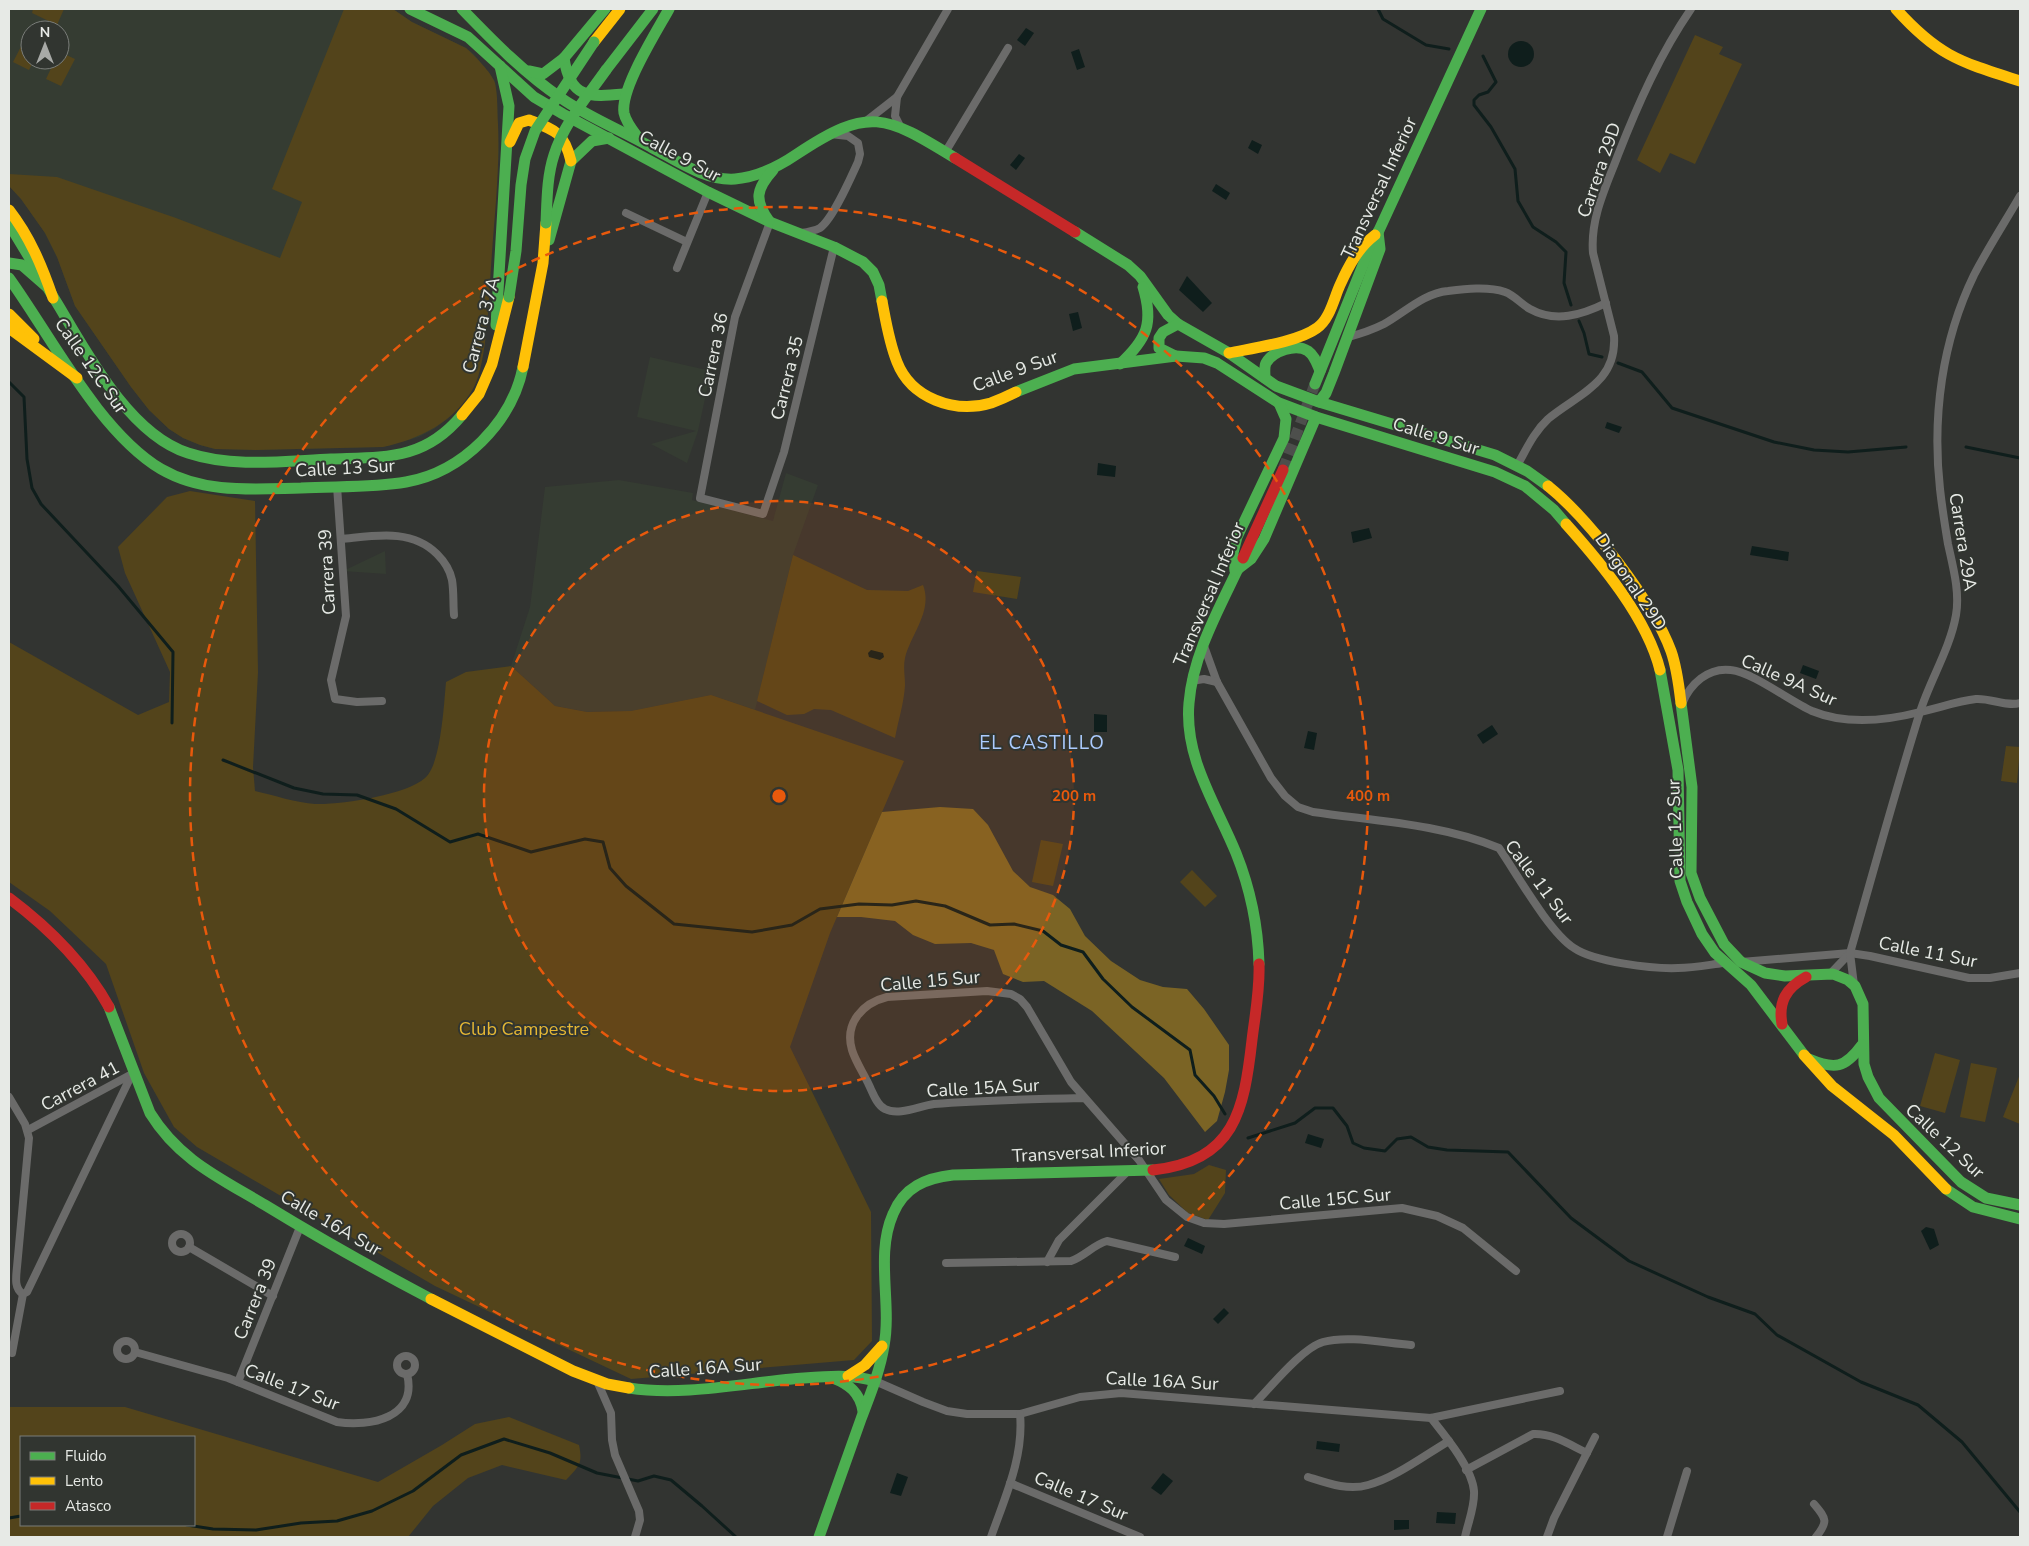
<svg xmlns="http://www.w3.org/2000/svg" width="2029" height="1546" viewBox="0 0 2029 1546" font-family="'Nunito Sans',sans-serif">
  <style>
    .built { fill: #353c32; fill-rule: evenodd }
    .green { fill: #53441b; fill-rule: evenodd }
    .forest { fill: #7b6425 }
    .water { fill: #0f1e1c }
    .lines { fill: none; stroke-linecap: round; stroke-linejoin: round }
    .stream { stroke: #0f1e1c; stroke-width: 3 }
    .secondary-tunnel { stroke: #4d4f4c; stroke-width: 11; stroke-dasharray: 11 5.5; stroke-linecap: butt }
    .street { stroke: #6b6b6a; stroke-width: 8 }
    .fast { stroke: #4caf50; stroke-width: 11 }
    .slow { stroke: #ffc107; stroke-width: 11 }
    .jam { stroke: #c62828; stroke-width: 11 }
    .fast-bridge { stroke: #4caf50; stroke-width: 11 }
    .ring { fill: none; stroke: #e8590c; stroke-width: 2.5; stroke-dasharray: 9 6 }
    .labels { text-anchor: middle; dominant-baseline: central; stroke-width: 4; stroke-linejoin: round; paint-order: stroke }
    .street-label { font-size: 18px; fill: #e7eae6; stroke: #313530 }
    .park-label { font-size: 18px; fill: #e5b734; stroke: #313530 }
    .neighbourhood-label { font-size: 19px; letter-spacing: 1px; fill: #accbfe; stroke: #313530 }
    .centre { fill: #e8590c; stroke: #313530; stroke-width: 2.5 }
    .ring-label { font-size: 15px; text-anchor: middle; font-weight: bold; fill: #e8590c; stroke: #313530; stroke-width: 4; stroke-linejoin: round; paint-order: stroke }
  </style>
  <rect width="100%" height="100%" fill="#323431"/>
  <g class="built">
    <path d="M9,9H393L412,22L466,48L474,54L495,81L497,99L499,152L484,346L475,385L464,401L451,416L434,429L419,437L383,447L256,450L215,449L200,445L183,438L169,429L149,410L131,387L75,306L57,257L45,233L21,199L9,186ZM30,30H60V60H30Z"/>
    <path d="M650,357L711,371L698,431L687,463L651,444L696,431L637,417Z"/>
    <path d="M786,473L818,485L793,555L755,710L711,695L631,711L587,712L555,706L511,666L530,607L545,487L619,480L693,493L692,500L773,521Z"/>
    <path d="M385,551L386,574L343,571Z"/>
  </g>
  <g class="green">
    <path d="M33,9H64L57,25L32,13Z"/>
    <path d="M344,9H393L412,22L466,48C474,55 492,73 495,83C498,96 497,110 498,124C500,172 494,220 491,267C489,296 487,363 474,387C455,422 420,439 383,447L256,450L215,449L200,445L183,438L169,429L149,410L131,387L75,306L57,257L45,233L21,199L9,186V174L57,177L176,218L280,258L302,202L272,189Z"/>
    <path d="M27,35L30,37V60H34L29,70L13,62Z"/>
    <path d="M1695,35L1723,47L1719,54L1742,64L1695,164L1670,153L1660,173L1637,160Z"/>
    <path d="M60,52L75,59L61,86L46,79L55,60H60Z"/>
    <path d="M190,491L255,501L258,672L253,767L255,791C273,795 297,803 315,804C341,805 406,795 425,778C441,765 444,703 446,682L466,672L511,666L555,706L587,712L631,711L711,695L904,761L830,933L790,1047L871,1212L872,1341L854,1360L631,1379L435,1286L197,1147L174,1127L144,1073L106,964L50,911L9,882V642L138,715L169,702L170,672L125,573L118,547L167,497Z"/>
    <path d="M793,555L867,590L908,591L923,585C933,611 911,634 905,658C903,667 905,676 905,685C904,703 898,721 895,738L831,710L814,709L804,714L787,715L757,701Z"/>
    <path d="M977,571L1021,577L1017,599L973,592Z"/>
    <path d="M2006,746L2020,747L2017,783L2001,781Z"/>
    <path d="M1041,840L1063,844L1053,886L1032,882Z"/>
    <path d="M1192,870L1217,896L1205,907L1180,882Z"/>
    <path d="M1935,1053L1960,1060L1945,1113L1920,1106Z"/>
    <path d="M1971,1063L1997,1068L1985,1122L1960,1117Z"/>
    <path d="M2020,1074V1124L2003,1117Z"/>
    <path d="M1209,1165L1226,1170L1225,1193L1208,1220L1188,1213L1169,1195L1159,1179L1194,1174Z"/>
    <path d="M9,1407H125L378,1482L442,1445L475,1424L509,1417L579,1445C583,1464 579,1466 566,1480L502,1465L468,1478L433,1506L408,1537H9ZM21,1437H194V1525H21Z"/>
  </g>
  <path class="forest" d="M940,807L973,809L988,825L1013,871L1030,887L1053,895L1070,909L1085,936L1111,961L1140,980L1163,987L1187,989L1204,1009L1229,1045V1070L1225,1092L1217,1121L1205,1132L1164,1078L1092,1011L1044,981L1023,982L1003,974L994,950L971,943L935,944L913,935L895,921L861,917H837L882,812Z"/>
  <g class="water">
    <path d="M1026,28L1034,33L1025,46L1017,40Z"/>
    <circle cx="1521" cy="54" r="13"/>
    <path d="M1079,49L1085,67L1077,70L1071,52Z"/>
    <path d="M1252,140L1262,145L1258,154L1248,148Z"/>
    <path d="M1019,154L1025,158L1016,170L1010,165Z"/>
    <path d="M1216,184L1230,193L1226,200L1212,191Z"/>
    <path d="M1187,276L1212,303L1203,312L1179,290Z"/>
    <path d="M1078,312L1082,328L1073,331L1069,314Z"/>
    <path d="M1607,422L1622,427L1619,433L1605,428Z"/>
    <path d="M1098,463L1116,466L1115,477L1097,475Z"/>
    <path d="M1369,528L1372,538L1353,543L1351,532Z"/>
    <path d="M1752,546L1789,552L1788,561L1750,555Z"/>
    <path d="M871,650L883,653L884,657L880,660L869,657L868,653Z"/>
    <path d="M1803,665L1819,671L1816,679L1800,673Z"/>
    <path d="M1094,714L1107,715V732H1094Z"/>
    <path d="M1492,725L1498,734L1483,744L1477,735Z"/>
    <path d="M1308,731L1317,733L1314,750L1304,748Z"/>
    <path d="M1308,1134L1324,1139L1321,1148L1305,1143Z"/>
    <path d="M1926,1227L1934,1229L1939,1245L1930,1250L1921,1231Z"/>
    <path d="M1188,1238L1205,1246L1202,1254L1184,1246Z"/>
    <path d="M1224,1308L1229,1313L1218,1324L1213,1319Z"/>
    <path d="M1317,1441L1340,1444L1339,1452L1316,1449Z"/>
    <path d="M897,1473L908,1477L901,1496L890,1493Z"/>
    <path d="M1163,1473L1173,1481L1161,1495L1151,1488Z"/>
    <path d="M1437,1512L1456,1513L1455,1524L1436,1523Z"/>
    <path d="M1394,1520H1409V1529L1394,1530Z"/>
  </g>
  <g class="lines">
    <g class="stream">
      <path d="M1378,9L1383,19L1426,45L1449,49"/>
      <path d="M1483,56L1496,82L1488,92L1479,95L1474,100V105L1491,127L1515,169L1518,201L1533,227L1556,242L1566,252L1564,283L1571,305"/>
      <path d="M1579,321L1584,333L1589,354L1602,357"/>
      <path d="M1618,363L1642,372L1672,408L1774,442L1814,450L1848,452L1906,447"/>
      <path d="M9,382L24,397L27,459L32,488L41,504L118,586L173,652L172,723"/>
      <path d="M1966,447L2020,458"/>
      <path d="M223,760L294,788L323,794L357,795L396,809L450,842L478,834L531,852L585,839L603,842L610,868L626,886L674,924L752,932L792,925L820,909L859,904L892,905L916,901L945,906L990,925L1014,924L1043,931L1061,945L1083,952L1103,979L1132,1007L1190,1050L1195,1075L1214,1096L1225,1114"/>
      <path d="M1248,1138L1295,1123L1315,1108H1333L1347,1126L1353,1143L1364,1148L1385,1151L1397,1139L1411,1137L1428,1147L1447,1150L1508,1152L1571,1218L1629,1261L1708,1297L1755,1314L1777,1335L1861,1382L1918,1405L1962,1442L2020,1512"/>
      <path d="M9,1518L21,1516"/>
      <path d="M187,1525L213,1529L256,1530L301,1523L337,1521L372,1511L413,1491L461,1455L504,1439L550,1453L597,1473L638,1481L654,1476L671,1480L702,1506L736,1537"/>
    </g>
    <path class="secondary-tunnel" d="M1283,470L1315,384"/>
    <g class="street">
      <path d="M865,122L897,97"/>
      <path d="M900,126L895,116L897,97L948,9"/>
      <path d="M946,151L1008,48"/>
      <path d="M626,213L687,242"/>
      <path d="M770,222L735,317L700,498L763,514L784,452L834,247"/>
      <path d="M801,233C808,232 814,231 820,228C833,219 851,177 858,162L860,154L858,143L848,136L830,134"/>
      <path d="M677,268L708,192"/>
      <path d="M1348,337C1360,334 1372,330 1384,324C1404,313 1424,293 1448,291C1464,289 1488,286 1505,292C1514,295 1521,304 1530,309C1555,323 1582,315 1606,303"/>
      <path d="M1518,464C1527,448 1534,432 1548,419C1578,394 1617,383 1614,336L1593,253C1590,218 1606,187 1618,155C1638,104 1660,54 1691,9"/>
      <path d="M337,486L346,616L331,680L335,699L357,702L382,701"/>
      <path d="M341,539C374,536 411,528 437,554C444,561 450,570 452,580C454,592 453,604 454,615"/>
      <path d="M1204,646L1217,682L1271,778L1285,796L1298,807L1313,812C1375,821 1441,824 1499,848C1517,874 1549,932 1574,948C1594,962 1653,969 1678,968C1693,968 1708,965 1723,963"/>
      <path d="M1191,681L1204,679L1217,682"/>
      <path d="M1682,704C1690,684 1708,667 1731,670C1752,672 1790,701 1812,711C1846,725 1885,721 1920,712C1939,708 1957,701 1976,699C1991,698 2006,707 2020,703"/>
      <path d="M1741,962L1850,953L1870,956L1969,978H1990L2020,973"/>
      <path d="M1831,973L1850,953"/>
      <path d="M1854,985L1850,953C1873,873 1895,792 1920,712C1930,680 1950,649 1956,615C1960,592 1953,567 1948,544C1945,526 1942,507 1940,489C1932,416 1942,341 1974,275C1988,248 2005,222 2020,196"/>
      <path d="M9,1097L25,1124L29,1138L17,1267C16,1277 14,1289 23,1294"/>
      <path d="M1083,1098C1033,1099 983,1100 934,1104C919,1106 899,1116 885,1109C876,1105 872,1090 867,1081C862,1071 855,1060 852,1050C844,1023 863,1003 887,997L987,991L1011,994L1020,999L1027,1007L1071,1082L1139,1160L1166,1200L1187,1217L1204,1223L1224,1224L1402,1208L1437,1216L1463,1228L1516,1271"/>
      <path d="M28,1130L132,1074"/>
      <circle cx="181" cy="1243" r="9"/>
      <path d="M189,1247L273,1296"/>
      <path d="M1047,1262L1059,1240L1128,1171"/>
      <path d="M946,1263L1071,1261C1085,1256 1093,1245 1107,1241L1175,1257"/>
      <circle cx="126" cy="1350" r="9"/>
      <path d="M135,1352L228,1378L337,1422C370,1427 418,1418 407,1374"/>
      <path d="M12,1353L23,1294L27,1292L132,1074"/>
      <circle cx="406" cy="1365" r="9"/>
      <path d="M597,1381L611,1413L612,1440L615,1455L639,1511L640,1520L635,1537"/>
      <path d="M875,1381L923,1402L947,1411L967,1414H1020L1080,1397L1121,1393L1431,1418L1560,1391"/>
      <path d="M238,1382L300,1227"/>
      <path d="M1254,1404C1270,1388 1302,1348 1323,1342C1348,1335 1384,1343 1411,1345"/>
      <path d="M1431,1418C1446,1437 1472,1468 1474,1491C1475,1507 1468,1522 1465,1537"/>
      <path d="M1466,1470L1533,1434C1553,1433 1570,1445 1587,1453"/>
      <path d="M1308,1477C1327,1483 1348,1491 1368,1485C1395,1478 1425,1455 1449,1441"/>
      <path d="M1010,1483L1140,1537"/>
      <path d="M1814,1504C1827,1519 1828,1522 1816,1537"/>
      <path d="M991,1537C1005,1497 1024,1457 1020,1414"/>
      <path d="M1547,1537L1554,1518L1595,1437"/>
      <path d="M1667,1537L1687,1471"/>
    </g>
    <g class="fast">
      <path d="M410,9L468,37L534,97L563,114L708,192L770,222L834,247L863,262L873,272L879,285L882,301"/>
      <path d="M462,9C493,41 524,73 561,98C588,117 621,130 651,147C676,160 705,181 735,179C758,177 778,167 797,154C869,106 885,115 955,158"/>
      <path d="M564,58C570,99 589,97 625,94"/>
      <path d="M606,70L653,9"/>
      <path d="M529,71L543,74L564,58L605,9"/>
      <path d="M640,140C634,132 626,123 624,113C620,89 657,31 669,9"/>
      <path d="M769,221C754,200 756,189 773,170"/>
      <path d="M9,224C26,252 43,280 60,308C89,357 131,435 188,453C233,468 284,461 331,459C384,457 424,461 462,415"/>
      <path d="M1075,232L1128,265L1140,276L1168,315L1178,324L1229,353L1276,386L1319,402L1495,455L1527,471L1548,486"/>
      <path d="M549,240L571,161L592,141L609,138"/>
      <path d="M9,263L22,265L46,286"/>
      <path d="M9,278C51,336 99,432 161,469C204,494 253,489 301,488C335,486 372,488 406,482C463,472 512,422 523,367"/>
      <path d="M496,325L509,106L500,66"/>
      <path d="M1175,356L1159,348V338L1163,332L1178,324"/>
      <path d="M1120,364C1147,339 1154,323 1143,287"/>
      <path d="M1265,378C1265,373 1264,367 1266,363C1273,351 1296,343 1308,351C1315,356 1317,364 1320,371"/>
      <path d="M1315,384L1363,265L1481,9"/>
      <path d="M1016,392L1074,369L1176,356L1204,358L1217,363L1279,403L1316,417L1495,472L1525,486L1554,510L1566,524"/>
      <path d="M1319,402L1326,393L1334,373L1380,249L1378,232"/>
      <path d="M1243,558C1222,604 1193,652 1189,703C1184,758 1216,804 1236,853C1250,888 1258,927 1259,964"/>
      <path d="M1238,569L1251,559L1264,539L1316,417"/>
      <path d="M1235,571L1233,553L1237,537L1284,438L1286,419L1279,403"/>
      <path d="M1660,670L1678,770L1680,881L1687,902L1702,934L1715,953L1751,985L1804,1055"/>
      <path d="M1681,703L1692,787L1691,873L1700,898L1724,944L1741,962L1765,973L1785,976L1833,974L1848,980L1855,986L1863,1004L1864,1064L1868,1077L1879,1098L1961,1182L1986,1198L2020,1205"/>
      <path d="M109,1007L150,1113C179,1160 220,1178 265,1205C319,1238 374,1269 431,1299"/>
      <path d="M1809,1059C1835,1070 1845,1068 1862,1045"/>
      <path d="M1946,1189L1973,1207L2020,1219"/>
      <path d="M833,1378C849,1384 860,1393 863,1411"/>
      <path d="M629,1388C681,1396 739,1384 792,1379C820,1377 848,1373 875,1381"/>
      <path d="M819,1537C833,1497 847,1458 861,1419C870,1395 880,1371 884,1346C892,1303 875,1255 893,1214C904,1187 926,1178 953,1175L1153,1170"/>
    </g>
    <g class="slow">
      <path d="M1896,9C1939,57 1961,62 2020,81"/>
      <path d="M594,42L620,9"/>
      <path d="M510,142L519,123L529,120C555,130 564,132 571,161"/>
      <path d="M9,210C30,237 42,266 53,298"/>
      <path d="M882,301C886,322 889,342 897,362C911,398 954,414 991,403C999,400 1008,396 1016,392"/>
      <path d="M9,314L34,339"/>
      <path d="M9,328L77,378"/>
      <path d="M1229,353C1253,348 1298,342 1317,328C1330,319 1334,298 1340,285C1349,265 1358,248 1375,235"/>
      <path d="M523,367L543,263L546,223"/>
      <path d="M462,415L479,394L492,364L509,297"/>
      <path d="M1548,486C1589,519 1653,602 1671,651C1677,668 1679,686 1681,703"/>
      <path d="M1566,524C1601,563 1647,618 1660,670"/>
      <path d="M1804,1055L1832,1086L1894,1135L1946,1189"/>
      <path d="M431,1299L573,1371L607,1384L629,1388"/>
      <path d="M848,1376L865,1365L882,1346"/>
    </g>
    <g class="jam">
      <path d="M955,158L1075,232"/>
      <path d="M1243,558L1283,470"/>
      <path d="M9,898C49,928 84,962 109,1007"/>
      <path d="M1782,1024C1778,1002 1786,988 1806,977"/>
      <path d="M1153,1170C1235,1161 1244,1110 1252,1040C1255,1015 1260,990 1259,964"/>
    </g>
    <g class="fast-bridge">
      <path d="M546,223C547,200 547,176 554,155C564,123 587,97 606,70"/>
      <path d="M509,297L516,251L521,185L525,159L535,131L594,42"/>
    </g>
  </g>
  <circle cx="779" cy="796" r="295" fill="#e8590c" fill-opacity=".12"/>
  <g class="ring">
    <circle cx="779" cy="796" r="295"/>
    <circle cx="779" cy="796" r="589"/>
  </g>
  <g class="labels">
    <g class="street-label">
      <text transform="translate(680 156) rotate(28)">Calle 9 Sur</text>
      <text transform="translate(1599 170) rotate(-71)">Carrera 29D</text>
      <text transform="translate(1379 188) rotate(-65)">Transversal Inferior</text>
      <text transform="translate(481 325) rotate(-75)">Carrera 37A</text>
      <text transform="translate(713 355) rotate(-78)">Carrera 36</text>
      <text transform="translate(91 366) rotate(55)">Calle 12C Sur</text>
      <text transform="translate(1015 371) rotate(-20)">Calle 9 Sur</text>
      <text transform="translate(787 378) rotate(-76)">Carrera 35</text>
      <text transform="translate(1436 436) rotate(17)">Calle 9 Sur</text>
      <text transform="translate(345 468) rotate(-3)">Calle 13 Sur</text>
      <text transform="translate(1963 542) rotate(81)">Carrera 29A</text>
      <text transform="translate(327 572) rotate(-93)">Carrera 39</text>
      <text transform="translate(1631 582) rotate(56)">Diagonal 29D</text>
      <text transform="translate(1209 594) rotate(-67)">Transversal Inferior</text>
      <text transform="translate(1789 680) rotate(24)">Calle 9A Sur</text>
      <text transform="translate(1675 829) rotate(-92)">Calle 12 Sur</text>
      <text transform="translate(1539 882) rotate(53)">Calle 11 Sur</text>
      <text transform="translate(1928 952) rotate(11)">Calle 11 Sur</text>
      <text transform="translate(930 981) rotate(-5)">Calle 15 Sur</text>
      <text transform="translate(80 1086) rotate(-28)">Carrera 41</text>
      <text transform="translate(983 1088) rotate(-3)">Calle 15A Sur</text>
      <text transform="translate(1945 1141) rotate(43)">Calle 12 Sur</text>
      <text transform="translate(1089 1152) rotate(-3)">Transversal Inferior</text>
      <text transform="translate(1335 1199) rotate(-5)">Calle 15C Sur</text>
      <text transform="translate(331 1223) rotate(30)">Calle 16A Sur</text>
      <text transform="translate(255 1299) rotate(-68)">Carrera 39</text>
      <text transform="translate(705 1368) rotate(-4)">Calle 16A Sur</text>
      <text transform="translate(1162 1381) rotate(3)">Calle 16A Sur</text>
      <text transform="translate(292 1387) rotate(21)">Calle 17 Sur</text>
      <text transform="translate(1081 1496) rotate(23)">Calle 17 Sur</text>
    </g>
    <g class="park-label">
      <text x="524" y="1029">Club Campestre</text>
    </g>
    <g class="neighbourhood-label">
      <text x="1042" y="743">EL CASTILLO</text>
    </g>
  </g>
  <circle cx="779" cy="796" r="8" class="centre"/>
  <g class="ring-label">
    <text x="1074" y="801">200 m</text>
    <text x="1368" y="801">400 m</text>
  </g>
  <rect width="2029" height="1546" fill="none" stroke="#e7eae6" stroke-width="20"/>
  <rect x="20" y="1436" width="175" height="90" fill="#313530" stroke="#7a7d79"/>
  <rect x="30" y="1452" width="25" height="8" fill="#4caf50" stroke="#7a7d79"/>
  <text x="65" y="1461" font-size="15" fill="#e7eae6">Fluido</text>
  <rect x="30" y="1477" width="25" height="8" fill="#ffc107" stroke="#7a7d79"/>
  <text x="65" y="1486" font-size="15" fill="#e7eae6">Lento</text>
  <rect x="30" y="1502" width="25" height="8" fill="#c62828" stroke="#7a7d79"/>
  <text x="65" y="1511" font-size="15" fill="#e7eae6">Atasco</text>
  <g transform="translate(45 45)"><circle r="24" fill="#313530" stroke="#7a7d79"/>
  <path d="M0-4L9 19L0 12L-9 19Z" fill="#a8aaa7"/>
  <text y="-8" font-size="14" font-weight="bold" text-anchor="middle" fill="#e7eae6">N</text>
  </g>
</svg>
